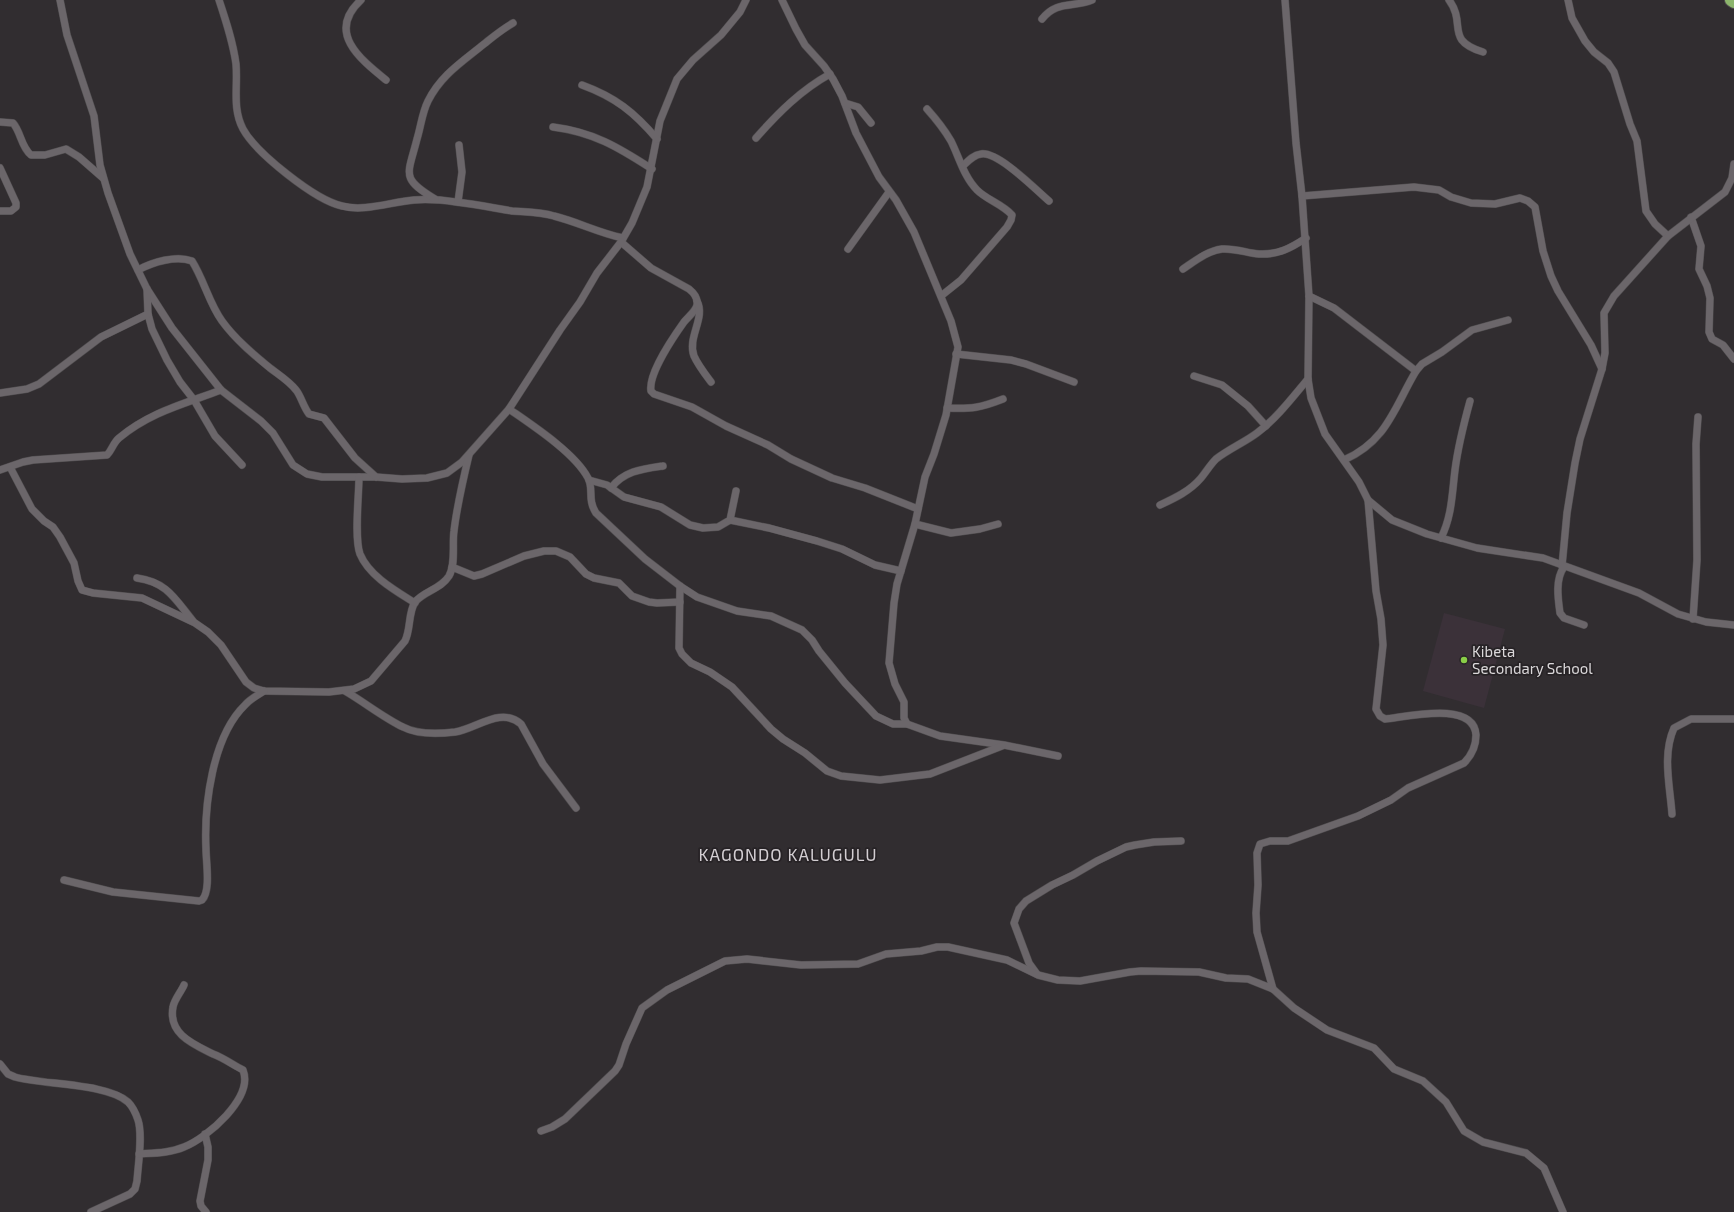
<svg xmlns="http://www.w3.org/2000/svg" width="1734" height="1212" viewBox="0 0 1734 1212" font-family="'Exo 2',sans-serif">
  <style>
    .built { fill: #3b3139 }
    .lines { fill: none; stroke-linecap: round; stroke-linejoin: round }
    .street-casing { stroke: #4f4c4e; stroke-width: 8 }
    .highway-casing { stroke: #4f4c4e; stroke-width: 14 }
    .street { stroke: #6b666a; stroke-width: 7 }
    .highway { stroke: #8cb56c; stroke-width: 12 }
    .poi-dot { fill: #8ace48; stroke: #272326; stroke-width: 1.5 }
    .labels { text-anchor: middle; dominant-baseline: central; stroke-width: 3.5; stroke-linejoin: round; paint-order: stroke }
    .poi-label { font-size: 15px; fill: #dbd8da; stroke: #272326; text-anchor: start }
    .quarter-label { font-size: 17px; letter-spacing: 1px; fill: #d3ced2; stroke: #272326 }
  </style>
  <rect width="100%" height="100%" fill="#312d30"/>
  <path class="built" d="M1444,613L1505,629L1484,708L1423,691Z"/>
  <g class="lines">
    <defs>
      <g id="street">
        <path d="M60,0L67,35L94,116L100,165L108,193L130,254L147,289L172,328L221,390L261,421L273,433L293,465L307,474L322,477H376L402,479L427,478L447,473L462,462L509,409L560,330L580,302L597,273L621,242L632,223L647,187L660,121L677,79L693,60L721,35L740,12L746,0"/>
        <path d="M219,0C226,21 233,42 236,64C238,87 232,108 243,129C256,153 315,200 342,206C364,212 391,202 414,200C427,199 442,200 456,202C475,204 494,208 512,211C526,212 541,212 554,216C578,222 599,233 623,238"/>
        <path d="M361,0C326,32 360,59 386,80"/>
        <path d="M782,0L796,29L805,45L824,66L833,79L842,96L856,133L879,177L896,200L914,232L951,321L958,347L946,415L934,454L925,477L915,524L897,584L894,603L889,663L895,684L904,702V718L907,724L940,736L1004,745L1058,756"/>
        <path d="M1449,0C1467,24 1444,40 1483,52"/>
        <path d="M1568,0L1572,18L1585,41L1594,52L1608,63L1614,72L1630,124L1637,141L1646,211L1655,224L1668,236"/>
        <path d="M1042,19C1057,0 1073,8 1092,0"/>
        <path d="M582,85C615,97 634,112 657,139"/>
        <path d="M845,103L858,107L871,123"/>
        <path d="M927,109C936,119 944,129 951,141C959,157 964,177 977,190C987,200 1002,204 1012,215L1011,220L1007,227L961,280L941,296"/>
        <path d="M0,122L13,123C21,132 21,147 31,155H45L66,149L79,157L103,178"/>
        <path d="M553,127C593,132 618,147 652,169"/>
        <path d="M756,138C778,113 801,90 830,74"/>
        <path d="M963,166C968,161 973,155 981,154C998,151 1036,190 1049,201"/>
        <path d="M0,168L16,203V207L11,211H0"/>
        <path d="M1302,196L1414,187L1439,190L1451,197L1471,203L1495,204L1520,198L1528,201L1535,207L1543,251L1551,276L1558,291L1591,345L1602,369"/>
        <path d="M435,199C400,178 408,175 417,139C421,126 422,113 428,101C441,75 462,62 484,44C494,36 501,30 513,23"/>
        <path d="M458,202L462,172L459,145"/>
        <path d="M1691,217L1701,246L1699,269L1707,286L1710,298L1709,332L1712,339L1723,345L1734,359"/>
        <path d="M621,242L651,268L689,289C694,293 698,299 697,305C696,311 688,317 684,322C674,336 648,374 651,391L654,394L692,407L726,426L768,445L791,459L832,478L865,488L918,509"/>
        <path d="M848,249L889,192"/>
        <path d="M1183,269C1195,261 1207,251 1222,249C1235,248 1247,253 1259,254C1278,255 1291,248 1306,238"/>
        <path d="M138,270C153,262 176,255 192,261C204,280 209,303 222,321C235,339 253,354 270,368C279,375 289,381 296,390C301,396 303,406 309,414L324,418L355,458L376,477"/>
        <path d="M147,289L148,314L152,329L167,360L180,382L194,400L215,436L242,465"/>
        <path d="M1309,296L1334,308L1416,371"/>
        <path d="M697,301C706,318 687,337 694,356C698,365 705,374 711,382"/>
        <path d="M956,354L1011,360L1026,364L1074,382"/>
        <path d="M1194,376L1222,385L1248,406L1266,426"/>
        <path d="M0,393L27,389L39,384L101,337L148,314"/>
        <path d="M947,408C972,409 980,408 1003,399"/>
        <path d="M509,409C532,425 575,453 588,478C594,489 587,499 596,513L645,559L680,586L697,597L737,611L771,616L802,630L812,640L819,651L845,683L876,716L893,724H907"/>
        <path d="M1344,460C1387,441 1394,408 1416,371L1422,364L1442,352L1472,330L1508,320"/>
        <path d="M10,467L32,509L44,521L53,527L60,537L74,563L78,581L82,590L93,593L142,598L195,623L208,632L221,645L246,682L254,688L264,691L329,692L354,689L371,681L405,641C411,629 408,613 415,602C424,591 441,589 449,576C456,564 452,544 454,531C457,505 463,480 469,455"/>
        <path d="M0,470L23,462L33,460L107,455C112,450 113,443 119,438C150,412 184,404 221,390"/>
        <path d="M359,477C359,495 354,538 360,554C369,576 396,591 415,603"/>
        <path d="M589,480L607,485L624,497L661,507L690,525L703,528L718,527L730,520L736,491"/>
        <path d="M611,488C624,471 642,469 663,466"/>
        <path d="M1368,500L1392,520L1427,534L1477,548L1543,558L1639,593L1678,614L1706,622L1734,625"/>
        <path d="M1160,505C1175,498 1190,491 1201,478C1206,472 1210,465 1216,459C1229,449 1245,442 1257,433C1277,418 1292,398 1308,379"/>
        <path d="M730,520L769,528L817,541L842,549L875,565L901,571"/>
        <path d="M915,524L951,533L980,529L998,524"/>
        <path d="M1441,538C1452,516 1452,494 1455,470C1458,446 1464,423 1470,401"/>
        <path d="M1562,566L1567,513L1575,463L1580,439L1602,369L1605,353L1604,313L1614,296L1668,236L1725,192L1732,178L1734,164"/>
        <path d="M452,567L474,576L482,574L524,556L544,551H556L570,557L586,574L594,578L619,583L632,596L649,602L657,603L680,602"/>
        <path d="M1564,567C1555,579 1558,599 1560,613L1564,618L1584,625"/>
        <path d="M137,578C167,582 175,599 193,621"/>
        <path d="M680,586L679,648L682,654L691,663L710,672L732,687L771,729L783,739L805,753L827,771L841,776L880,780L930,774L1002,746"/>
        <path d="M1693,619L1697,560L1696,444L1698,417"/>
        <path d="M345,691C364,702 384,718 403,727C418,735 438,734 455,732C476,729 501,706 521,724L543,764L576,808"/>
        <path d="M1672,814C1670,786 1662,755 1674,728L1691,719H1734"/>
        <path d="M64,880L113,892L199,901L202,900C211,891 206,862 206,849C204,806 212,737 245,705C250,699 258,695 264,691"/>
        <path d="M1037,974L1029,963L1014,923L1019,909L1026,901L1052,885L1073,875L1097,861L1126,847L1135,845L1154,842L1181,841"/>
        <path d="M1273,989L1257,932L1256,913L1258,885L1257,853L1260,844L1270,841H1288L1358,816L1391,800L1408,788L1464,763C1471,756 1476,746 1476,735C1474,700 1406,717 1385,719L1380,716L1376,709L1383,645L1381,619L1376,591L1368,500L1359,482L1325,434L1311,398L1308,379L1309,296L1302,196L1296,143L1285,0"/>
        <path d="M0,1064L8,1074L15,1077C43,1085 107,1083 128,1102C133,1107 136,1114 138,1120C143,1135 138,1165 137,1181L135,1189L130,1194L91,1212"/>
        <path d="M541,1131L552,1127L565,1119L615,1071L619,1065L626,1044L642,1008L667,990L725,961L747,959L801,965L858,964L886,954L921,951L937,947H948L1007,960L1038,975L1058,980L1080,981L1130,972L1141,971L1199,972L1226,978L1248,979L1273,989L1294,1008L1327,1030L1374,1048L1394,1069L1423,1081L1446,1102L1464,1131L1483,1142L1526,1153L1544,1168L1563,1212"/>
        <path d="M205,1134L208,1147V1160L200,1201L201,1206L206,1212"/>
        <path d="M139,1154C154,1153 170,1153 184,1147C207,1138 254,1098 243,1070C233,1065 224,1058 213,1054C193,1044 168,1034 173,1007C174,1000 181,992 184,985"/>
      </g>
      <path id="highway" d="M1731,0L1734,2"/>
    </defs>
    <use href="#street" class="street-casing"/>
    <use href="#highway" class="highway-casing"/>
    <use href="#street" class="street"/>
    <use href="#highway" class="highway"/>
  </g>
  <circle class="poi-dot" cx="1464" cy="660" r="4"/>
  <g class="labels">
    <g class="poi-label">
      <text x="1472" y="651">Kibeta<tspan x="1472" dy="17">Secondary School</tspan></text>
    </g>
    <g class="quarter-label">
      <text x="788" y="854">KAGONDO KALUGULU</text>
    </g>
  </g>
</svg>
